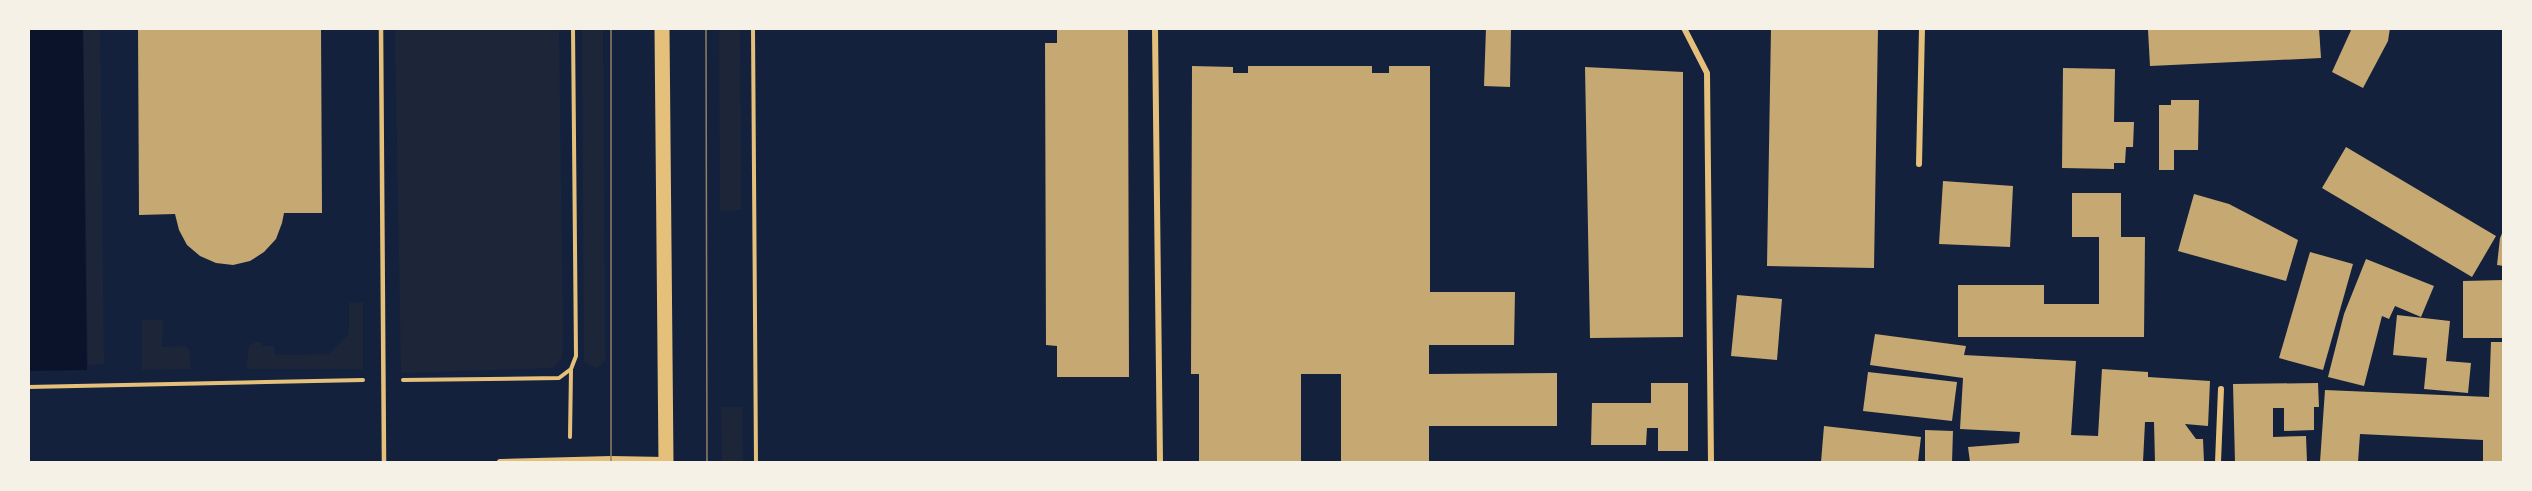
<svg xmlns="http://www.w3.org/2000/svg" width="2532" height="491" viewBox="0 0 2532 491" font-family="Mulish,sans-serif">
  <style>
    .green { fill: #1d2539 }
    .water { fill: #0b132b }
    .pier { fill: #14213d }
    .building { fill: #c6a872 }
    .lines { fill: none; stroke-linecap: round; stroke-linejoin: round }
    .path { stroke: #e5c07b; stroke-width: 4 }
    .service { stroke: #e5c07b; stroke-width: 4.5 }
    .minor { stroke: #e5c07b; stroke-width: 6 }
    .primary { stroke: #e5c07b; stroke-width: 15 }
    .tram { stroke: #918062; stroke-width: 1.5 }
  </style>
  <rect width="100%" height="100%" fill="#14213d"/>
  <g class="green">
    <path d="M83,29H100L104,364L88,365Z"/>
    <path d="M395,29H559L563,346L562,358L553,368L401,373Z"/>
    <path d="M582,29H603L605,360L601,365L595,368L584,362Z"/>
    <path d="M719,29H740L741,210L720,211Z"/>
    <path d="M363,302V369H246L249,346L255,342H261L262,346H274L275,355L329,354L349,334V303Z"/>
    <path d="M142,320H163L162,347L184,346L189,349L191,369L142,370Z"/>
    <path d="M721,407H742L743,462H722Z"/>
  </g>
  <path class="water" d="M28,29H83L88,462H29Z"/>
  <path class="pier" d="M91,370V462H28L29,371Z"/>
  <g class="building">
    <path d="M138,28H321L322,213H284L282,223L276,239L264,252L250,261L233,265L216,263L200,256L187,245L179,230L175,214L139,215Z"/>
    <path d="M1057,28H1128L1129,377H1057V346L1046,345L1045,43H1057Z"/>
    <path d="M1486,28H1511L1510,87L1484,86Z"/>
    <path d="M1771,28H1878L1874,268L1767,266Z"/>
    <path d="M2189,28H2319L2321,58L2150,66L2148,30Z"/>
    <path d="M2352,28H2390L2388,41L2363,88L2332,72Z"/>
    <path d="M1192,66L1233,67V73H1248V66H1372V73H1389V66H1430V292H1515L1514,345H1429V374L1557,373V426H1429V462H1341V374H1301V462H1199V374H1191Z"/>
    <path d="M1585,67L1683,72V337L1590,338Z"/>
    <path d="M2063,68L2115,69L2114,122H2134L2133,147H2126L2125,163H2114V169L2062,168Z"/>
    <path d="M2171,100H2199L2198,150H2174V170H2159V105H2171Z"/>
    <path d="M2346,147L2496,236L2472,277L2322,188Z"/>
    <path d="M1943,181L2013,186L2010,247L1939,244Z"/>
    <path d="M2072,193H2121V237H2145L2144,337H1958V285H2044V304H2099V237H2072Z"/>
    <path d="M2194,194L2229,204L2298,240L2286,281L2178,251Z"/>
    <path d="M2504,229V266L2497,265L2500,238Z"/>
    <path d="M2310,252L2353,264L2323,370L2279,358Z"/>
    <path d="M2366,259L2434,286L2421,317L2395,306L2389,319L2382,316L2364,386L2328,377L2344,314Z"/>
    <path d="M2504,280V338H2463V281Z"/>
    <path d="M1737,295L1782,299L1777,360L1731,356Z"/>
    <path d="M2397,315L2450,321L2446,361L2471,363L2468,393L2424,389L2427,358L2393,355Z"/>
    <path d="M1875,334L1966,346L1964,355L2076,361L2071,435L2098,436L2102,369L2148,372V377L2210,381L2208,426L2185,424L2196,439H2203L2204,462H2155L2154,422H2145L2143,462H1970L1968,447L2019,443L2020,432L1960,429L1963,378L1870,365Z"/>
    <path d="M2491,342H2504V462H2483V440L2360,434L2358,462H2320L2325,390L2489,397Z"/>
    <path d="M1868,372L1957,382L1952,421L1863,411Z"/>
    <path d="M1651,383H1688V451H1658V428H1647L1646,445H1591L1592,403H1651Z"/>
    <path d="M2318,383L2319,407H2314V430L2284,431V408H2273V437L2306,436L2307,462H2235L2233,384Z"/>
    <path d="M1824,426L1921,437L1918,462H1821Z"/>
    <path d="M1925,430L1953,431L1952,462H1925Z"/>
  </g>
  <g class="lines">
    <g class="path">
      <path d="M753,28L756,462"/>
      <path d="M403,380L559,378L571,369L576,356L573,28"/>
      <path d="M28,387L363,380"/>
      <path d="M570,437L571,370"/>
    </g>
    <path class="service" d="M381,28L384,462"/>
    <g class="minor">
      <path d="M1155,28L1160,462"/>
      <path d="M1684,28L1707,73L1711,462"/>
      <path d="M1919,164L1922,28"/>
      <path d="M500,462L611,459L665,460"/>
      <path d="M2218,462L2221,389"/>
    </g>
    <path class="primary" d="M662,28L666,462"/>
    <g class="tram">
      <path d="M706,28L707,462"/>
      <path d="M611,462V28"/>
    </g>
  </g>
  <rect width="2532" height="491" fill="none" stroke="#f6f1e7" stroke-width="60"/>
</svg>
